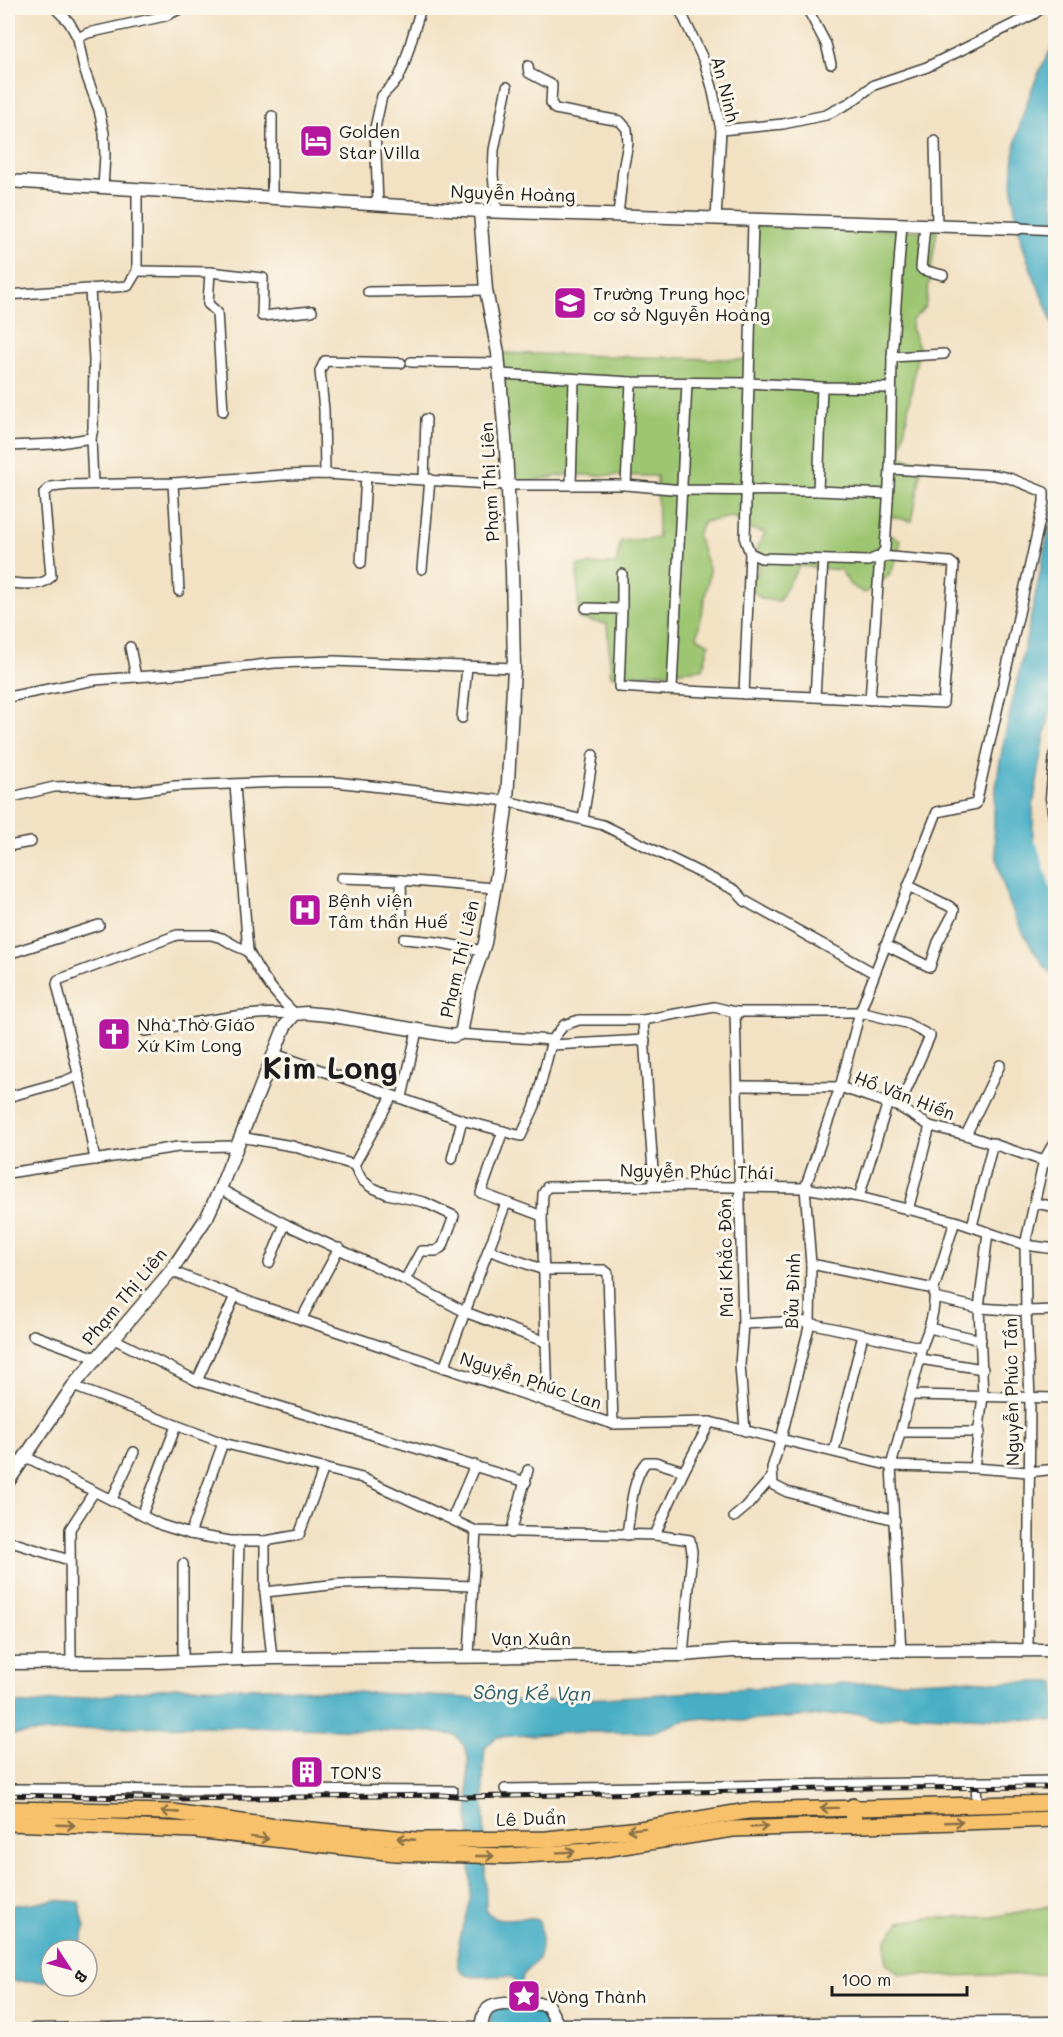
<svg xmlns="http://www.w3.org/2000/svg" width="1063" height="2037" viewBox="0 0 1063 2037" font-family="Mali,sans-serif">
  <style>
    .green { fill: #9ec672; stroke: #5d7147; stroke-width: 1.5 }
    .water { fill: #46aec5; stroke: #316570; stroke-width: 1.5 }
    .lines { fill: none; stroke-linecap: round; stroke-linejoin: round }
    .river { stroke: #46aec5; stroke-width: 16 }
    .minor-casing { stroke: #3c3a35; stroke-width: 12 }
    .tertiary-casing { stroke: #3c3a35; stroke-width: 15 }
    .primary-casing { stroke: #3c3a35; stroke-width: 18 }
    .trunk-casing { stroke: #3c3a35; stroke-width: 20 }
    .minor { stroke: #fff; stroke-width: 9 }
    .tertiary { stroke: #fff; stroke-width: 12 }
    .primary { stroke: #f6c16b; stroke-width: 15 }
    .trunk { stroke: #f6c16b; stroke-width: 16 }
    .rail-casing { stroke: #1c1c1c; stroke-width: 5 }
    .rail { stroke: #fbf7ec; stroke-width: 3; stroke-dasharray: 9; stroke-linecap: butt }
    .oneway { stroke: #896e44 }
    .labels { text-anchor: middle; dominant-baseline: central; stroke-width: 6; stroke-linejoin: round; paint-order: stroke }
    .street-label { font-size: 18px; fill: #1c1c1c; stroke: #fbf7ec }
    .poi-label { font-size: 18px; fill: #1c1c1c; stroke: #fbf7ec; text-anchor: start }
    .water-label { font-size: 20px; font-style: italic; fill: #2f5e68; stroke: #fbf7ec }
    .town-label { font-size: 30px; font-weight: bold; fill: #1c1c1c; stroke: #fbf7ec }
  </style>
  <rect width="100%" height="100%" fill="#fbf7ec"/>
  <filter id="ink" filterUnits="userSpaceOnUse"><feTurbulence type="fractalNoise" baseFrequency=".0167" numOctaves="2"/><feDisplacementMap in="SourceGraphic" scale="12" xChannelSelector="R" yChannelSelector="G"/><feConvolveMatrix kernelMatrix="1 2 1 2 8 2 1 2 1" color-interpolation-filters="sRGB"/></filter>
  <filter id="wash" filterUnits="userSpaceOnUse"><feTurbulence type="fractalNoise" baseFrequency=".008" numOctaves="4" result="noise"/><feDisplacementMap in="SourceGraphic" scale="24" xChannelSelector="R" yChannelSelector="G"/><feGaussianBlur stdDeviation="1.35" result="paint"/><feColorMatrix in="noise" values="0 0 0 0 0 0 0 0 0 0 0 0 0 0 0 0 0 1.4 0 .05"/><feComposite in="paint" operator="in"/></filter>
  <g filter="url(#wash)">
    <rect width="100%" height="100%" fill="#f2e1c3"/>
    <g class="green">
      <path d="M755,226L937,231L925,308L912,320L911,328L919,347L900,457L923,462L912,521L887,516L883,532L901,540C894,570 893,578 864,593L850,585L841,570L799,566L779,601L762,599L747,586L759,570L758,546L765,533L750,529L732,517L704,522L697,535L710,571L697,637L709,644L703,669L611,676L607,624L579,619L577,565L616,564L621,541L658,538L657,476L566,475L507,485L498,353L751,360Z"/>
      <path d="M1055,1905V1974L944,1976L900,1974L886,1963V1940L900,1922L928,1918L993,1917Z"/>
    </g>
    <g class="water">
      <path d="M1055,43L1056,155C1051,174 1050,194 1056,212L1055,333C1050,312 1040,293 1032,272C1008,209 1005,161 1029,97C1036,78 1044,59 1055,43Z"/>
      <path d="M1055,498V689L1044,741L1033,807V855L1040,888L1055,920V979C1023,942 1000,893 995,844C989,793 1007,727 1018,677C1031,618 1043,558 1055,498Z"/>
      <path d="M956,1679L999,1682H1056L1055,1721L900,1714C881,1723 878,1721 860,1713L740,1721L704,1718L683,1721L652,1732H582L496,1737L485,1748L483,1771L486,1910C498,1928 523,1912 539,1921C542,1930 543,1951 537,1960C528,1973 522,1968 521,1988L516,1989C515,1986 516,1982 514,1980C506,1968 465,1987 459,1967C453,1943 468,1922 470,1899C472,1885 470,1868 469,1853C469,1821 468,1789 468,1757L465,1747L455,1735L430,1732L339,1729L192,1726L121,1727L8,1735V1703L29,1704L176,1687L276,1688L527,1701L606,1698L749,1688Z"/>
      <path d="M55,1900L79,1902L85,1928L79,1950H51V1981H8V1906Z"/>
      <path d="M497,2008H536L542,2011L545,2017L547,2029L489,2030L491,2012Z"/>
    </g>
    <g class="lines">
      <path class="river" d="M1030,848L1043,890L1056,913"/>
    </g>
  </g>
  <g filter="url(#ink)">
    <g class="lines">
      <defs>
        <g id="minor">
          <path d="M55,8L69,22L78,38"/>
          <path d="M679,8L704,61L712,87L721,130L716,219"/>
          <path d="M807,8L826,44L831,64"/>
          <path d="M528,66L529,73L552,85L551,103L555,109L620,121L627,129L628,143L623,170L618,215"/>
          <path d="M272,116V198"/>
          <path d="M721,130L783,124L826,115L851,102L874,85L927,67L1034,14L1042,8"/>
          <path d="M935,141L937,226"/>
          <path d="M103,187L105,155L104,133L99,110L84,69L78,38L88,33L165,16L182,8"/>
          <path d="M378,205L375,128L382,96L398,79L403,68L421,8"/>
          <path d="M497,212L493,175L494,150L507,87"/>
          <path d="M753,220L745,540L750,553L761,558L868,561L880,556L885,549L890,469L892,357L902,224"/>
          <path d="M925,225L921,268L923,270L943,275"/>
          <path d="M1018,228L1056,230"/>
          <path d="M137,271L210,272L208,304L217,312L223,411"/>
          <path d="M210,272L263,278L262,316L312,311"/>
          <path d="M368,292L486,290"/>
          <path d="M8,295L128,286L137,271V189"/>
          <path d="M892,357L944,354"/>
          <path d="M411,362L499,363"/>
          <path d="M500,374L631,382L748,383L822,387L891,388"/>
          <path d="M91,438L93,484"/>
          <path d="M8,446L54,444L91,438L93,429L94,360L90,289"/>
          <path d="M890,469L994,475L1009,478L1044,492V502L976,804L937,812L860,1012L840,1087L805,1188L811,1264L810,1323L781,1439L772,1468L773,1485L787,1492L895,1520"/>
          <path d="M325,474L324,410L320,371L325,361L401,363"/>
          <path d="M424,479L426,419"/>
          <path d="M173,483L179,591"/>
          <path d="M571,485L574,379"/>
          <path d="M626,485L631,382"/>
          <path d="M818,491L822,387"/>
          <path d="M361,563L366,475"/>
          <path d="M422,569L430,479"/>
          <path d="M8,583C20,583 44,588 51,576L44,493L51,487L69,485L173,483L283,475L325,474L507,485H626L683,490L818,491L888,494"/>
          <path d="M586,608L622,609L619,687L666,690L672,688L687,383"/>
          <path d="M622,609V574"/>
          <path d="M130,647L136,677"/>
          <path d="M666,690L943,703L954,565L950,562L880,556L870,700"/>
          <path d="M744,694L750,553"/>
          <path d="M8,697L95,680L191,673L275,663L334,661L514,668"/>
          <path d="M815,697L823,560"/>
          <path d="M462,718L467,667"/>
          <path d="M235,785L248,951"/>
          <path d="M8,798L54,787L86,786L108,791H136L175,786L284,782H335L507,801L603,825L735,890L745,901L874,973"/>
          <path d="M583,819L593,755"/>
          <path d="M8,846L31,842"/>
          <path d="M341,878L401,880"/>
          <path d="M402,920L401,880L494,888"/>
          <path d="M404,939L437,942L482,951"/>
          <path d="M885,945L930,967L938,942L953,914L954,910L949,906L908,886"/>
          <path d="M8,954L99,925"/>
          <path d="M735,1012L743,1324L740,1365L745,1431"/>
          <path d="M643,1020L654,1186"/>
          <path d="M145,1031C195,1024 244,1010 295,1014"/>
          <path d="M459,1034L552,1040"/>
          <path d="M552,1045L645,1040"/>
          <path d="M275,1054L462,1120L521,1136L535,1106L552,1040L564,1025L579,1020H643L714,1007L735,1012H860L906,1023L930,1036L899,1107"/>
          <path d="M737,1086L840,1087L899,1107L930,1126L966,1135L1056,1165"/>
          <path d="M8,1097L65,1081L79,1075"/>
          <path d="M402,1097L417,1031"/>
          <path d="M503,1131L481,1193L542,1216"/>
          <path d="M966,1135L1000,1065"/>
          <path d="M240,1137L292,1146L354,1165L362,1180L371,1187L387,1194L424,1202L454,1216L443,1246L436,1251H421L405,1280"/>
          <path d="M452,1159L462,1120"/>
          <path d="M95,1160L84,1099L57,984L58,980L177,935H211L222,938L236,946L248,951C260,975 275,995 295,1014"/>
          <path d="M354,1165L392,1096"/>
          <path d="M8,1173L178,1147L236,1146"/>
          <path d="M220,1189L285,1224L405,1280L465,1312L546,1342"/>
          <path d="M859,1197L888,1102"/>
          <path d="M1035,1203L1056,1207"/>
          <path d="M908,1210L930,1126"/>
          <path d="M972,1226L993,1143"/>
          <path d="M488,1250L544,1270H604L608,1273L613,1424"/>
          <path d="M269,1263L285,1224"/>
          <path d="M811,1264L934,1289"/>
          <path d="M171,1271L255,1304L613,1424L710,1422L891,1466L974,1468L1028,1472L1056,1469"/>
          <path d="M935,1298L979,1308L1026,1311L1056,1310"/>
          <path d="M301,1320L339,1248"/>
          <path d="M743,1324L800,1321L920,1347"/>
          <path d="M929,1328L981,1340"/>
          <path d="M33,1335L96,1358"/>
          <path d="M114,1339L197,1381L526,1482"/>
          <path d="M920,1359L983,1369"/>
          <path d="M444,1368L506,1203"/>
          <path d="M197,1381L235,1296"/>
          <path d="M73,1386L223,1443L362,1478L476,1531L655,1535L690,1540L692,1552L683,1655"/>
          <path d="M911,1395L1056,1398"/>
          <path d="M548,1403L542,1216L543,1194L547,1187L654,1186L805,1188L859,1197L955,1221L1025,1245L1056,1249"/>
          <path d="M901,1432H980"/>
          <path d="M834,1451L863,1335"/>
          <path d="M24,1456L161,1525L190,1534L230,1541H265L299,1535L324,1468"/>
          <path d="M974,1468L983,1396L979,1308L988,1232"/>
          <path d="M112,1499L134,1452"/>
          <path d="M142,1515L176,1426"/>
          <path d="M734,1517L746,1507L772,1477"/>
          <path d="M452,1519L475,1465"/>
          <path d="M511,1533L528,1470"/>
          <path d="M190,1534L223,1443"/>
          <path d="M627,1535C630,1514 632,1478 646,1462H655L684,1471"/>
          <path d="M655,1535L684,1471L710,1422"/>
          <path d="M8,1541L69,1560"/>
          <path d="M265,1541V1592L272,1658"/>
          <path d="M265,1592L339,1584L389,1583L472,1586"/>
          <path d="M1028,1650L1030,1398L1026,1311L1025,1245L1044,1160L1056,1139"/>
          <path d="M901,1652L891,1466L920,1359C920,1346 926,1339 929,1327C933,1315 935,1301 934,1289L955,1221"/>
          <path d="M469,1655L476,1531"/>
          <path d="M236,1659L239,1541"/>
          <path d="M71,1662L70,1529L94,1492"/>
          <path d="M183,1662V1564"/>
          <path d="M976,1781L977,1804"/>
          <path d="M8,1789L453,1791"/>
          <path d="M505,1789L1056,1781"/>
        </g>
        <g id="tertiary">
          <path d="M8,181L480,211L1018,228"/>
          <path d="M1056,754L1052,798L1056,823"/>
          <path d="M8,1482L73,1386L171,1271L207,1217L220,1189L285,1026L295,1014L306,1013L328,1015L453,1036L459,1034L462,1029L469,990L485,943L498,868L507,801L514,668L512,571L506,450L498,353L486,290L480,211"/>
          <path d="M8,1663L158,1662L272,1658L683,1655L732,1651L1056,1650"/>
          <path d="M34,2030L227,2027L481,2028C482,2021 483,2013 488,2009C496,2001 530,2004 543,2004L548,2006L558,2025L1056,2023"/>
        </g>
        <g id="primary">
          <path d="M8,1809L173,1812L270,1826L416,1840L547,1839L640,1829L747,1811L1056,1803"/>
          <path d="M8,1823L195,1830L395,1853L507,1856L591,1851L733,1829L1056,1819"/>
        </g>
        <path id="trunk" d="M853,1825V1807"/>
      </defs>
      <use href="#minor" class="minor-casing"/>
      <use href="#tertiary" class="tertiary-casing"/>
      <use href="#primary" class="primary-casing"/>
      <use href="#trunk" class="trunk-casing"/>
      <use href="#minor" class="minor"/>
      <use href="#tertiary" class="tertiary"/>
      <use href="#primary" class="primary"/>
      <use href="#trunk" class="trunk"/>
      <defs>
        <path id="rail" d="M8,1795L173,1799L443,1795L466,1797L867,1788L1056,1787"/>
      </defs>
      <use href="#rail" class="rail-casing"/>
      <use href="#rail" class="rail"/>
    </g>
    <defs><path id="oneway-shaft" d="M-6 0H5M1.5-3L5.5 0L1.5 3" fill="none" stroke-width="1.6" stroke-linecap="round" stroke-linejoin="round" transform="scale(1.5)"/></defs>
    <g class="oneway">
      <use href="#oneway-shaft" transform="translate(829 1808) rotate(179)"/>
      <use href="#oneway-shaft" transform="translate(170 1812) rotate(-177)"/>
      <use href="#oneway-shaft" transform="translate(954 1822) rotate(-2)"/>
      <use href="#oneway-shaft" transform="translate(66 1825) rotate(2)"/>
      <use href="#oneway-shaft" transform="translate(759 1827) rotate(-3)"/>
      <use href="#oneway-shaft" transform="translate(636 1829) rotate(173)"/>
      <use href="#oneway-shaft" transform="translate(260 1838) rotate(7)"/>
      <use href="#oneway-shaft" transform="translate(406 1839) rotate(-175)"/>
      <use href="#oneway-shaft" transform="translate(566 1852) rotate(-3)"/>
      <use href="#oneway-shaft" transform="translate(485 1856)"/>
    </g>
  </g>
  <defs>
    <symbol id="hotel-square" viewBox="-11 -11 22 22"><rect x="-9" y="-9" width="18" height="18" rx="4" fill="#b5179e" stroke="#fbf7ec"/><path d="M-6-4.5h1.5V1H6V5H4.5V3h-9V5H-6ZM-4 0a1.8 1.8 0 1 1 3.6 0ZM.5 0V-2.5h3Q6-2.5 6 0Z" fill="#fff"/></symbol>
    <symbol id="school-square" viewBox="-11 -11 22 22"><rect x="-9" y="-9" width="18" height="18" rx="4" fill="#b5179e" stroke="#fbf7ec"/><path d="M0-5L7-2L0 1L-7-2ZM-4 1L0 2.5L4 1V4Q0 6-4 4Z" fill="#fff"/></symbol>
    <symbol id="hospital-square" viewBox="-11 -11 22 22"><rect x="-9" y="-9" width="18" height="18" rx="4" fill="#b5179e" stroke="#fbf7ec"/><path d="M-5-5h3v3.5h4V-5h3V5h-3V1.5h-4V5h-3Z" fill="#fff"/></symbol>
    <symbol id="church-square" viewBox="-11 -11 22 22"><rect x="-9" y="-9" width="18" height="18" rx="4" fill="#b5179e" stroke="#fbf7ec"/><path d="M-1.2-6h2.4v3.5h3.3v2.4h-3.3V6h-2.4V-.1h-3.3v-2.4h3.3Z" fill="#fff"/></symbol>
    <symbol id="building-square" viewBox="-11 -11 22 22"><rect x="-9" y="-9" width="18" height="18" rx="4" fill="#b5179e" stroke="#fbf7ec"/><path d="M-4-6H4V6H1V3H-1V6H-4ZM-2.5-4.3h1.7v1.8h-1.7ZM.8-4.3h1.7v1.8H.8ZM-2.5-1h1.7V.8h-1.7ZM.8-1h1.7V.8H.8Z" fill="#fff"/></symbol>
    <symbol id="sight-square" viewBox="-11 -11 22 22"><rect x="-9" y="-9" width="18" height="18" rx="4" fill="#b5179e" stroke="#fbf7ec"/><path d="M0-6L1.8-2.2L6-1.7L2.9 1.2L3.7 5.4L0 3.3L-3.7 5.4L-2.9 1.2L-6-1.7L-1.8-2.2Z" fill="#fff"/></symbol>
  </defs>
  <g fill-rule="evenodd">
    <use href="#hotel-square" x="297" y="122" width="38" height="38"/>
    <use href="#school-square" x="551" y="284" width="38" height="38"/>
    <use href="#hospital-square" x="286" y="891" width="38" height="38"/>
    <use href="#church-square" x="95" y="1015" width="38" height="38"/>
    <use href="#building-square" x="288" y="1753" width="38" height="38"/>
    <use href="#sight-square" x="505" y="1977" width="38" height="38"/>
  </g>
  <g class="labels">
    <g class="street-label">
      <text transform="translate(726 89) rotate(76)">An Ninh</text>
      <text transform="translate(513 193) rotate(2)">Nguyễn Hoàng</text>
      <text transform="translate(489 482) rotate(-93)">Phạm Thị Liên</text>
      <text transform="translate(459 959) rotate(-77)">Phạm Thị Liên</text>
      <text transform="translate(905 1095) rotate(21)">Hồ Văn Hiến</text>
      <text transform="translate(697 1171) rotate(1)">Nguyễn Phúc Thái</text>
      <text transform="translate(725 1258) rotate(-91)">Mai Khắc Đôn</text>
      <text transform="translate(792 1291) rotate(-88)">Bửu Đình</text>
      <text transform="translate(124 1296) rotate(-50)">Phạm Thị Liên</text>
      <text transform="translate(531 1380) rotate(18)">Nguyễn Phúc Lan</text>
      <text transform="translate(1011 1392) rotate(-91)">Nguyễn Phúc Tần</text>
      <text x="531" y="1638">Vạn Xuân</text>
      <text transform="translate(531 1818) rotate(-2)">Lê Duẩn</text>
    </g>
    <g class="poi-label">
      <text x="339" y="131">Golden<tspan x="339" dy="21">Star Villa</tspan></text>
      <text x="593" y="293">Trường Trung học<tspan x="593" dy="21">cơ sở Nguyễn Hoàng</tspan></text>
      <text x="328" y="900">Bệnh viện<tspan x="328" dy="21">Tâm thần Huế</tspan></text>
      <text x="137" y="1024">Nhà Thờ Giáo<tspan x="137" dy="21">Xứ Kim Long</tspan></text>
      <text x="330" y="1772">TON'S</text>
      <text x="547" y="1996">Vòng Thành</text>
    </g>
    <g class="water-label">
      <text transform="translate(532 1692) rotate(1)">Sông Kẻ Vạn</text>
    </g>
    <g class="town-label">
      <text x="330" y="1067">Kim Long</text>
    </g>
  </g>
  <rect width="1063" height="2037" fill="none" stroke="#fbf7ec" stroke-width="30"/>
  <g transform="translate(69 1968) rotate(126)"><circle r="28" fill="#fbf7ec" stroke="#a29f99" stroke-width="1.5"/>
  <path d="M0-4.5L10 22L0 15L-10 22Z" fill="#b5179e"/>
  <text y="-9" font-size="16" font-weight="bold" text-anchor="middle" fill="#1c1c1c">B</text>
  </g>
  <path d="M832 1986v9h135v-9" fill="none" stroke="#1c1c1c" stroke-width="3"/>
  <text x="841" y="1986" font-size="18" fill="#1c1c1c" stroke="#fbf7ec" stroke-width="4.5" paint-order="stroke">100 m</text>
</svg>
